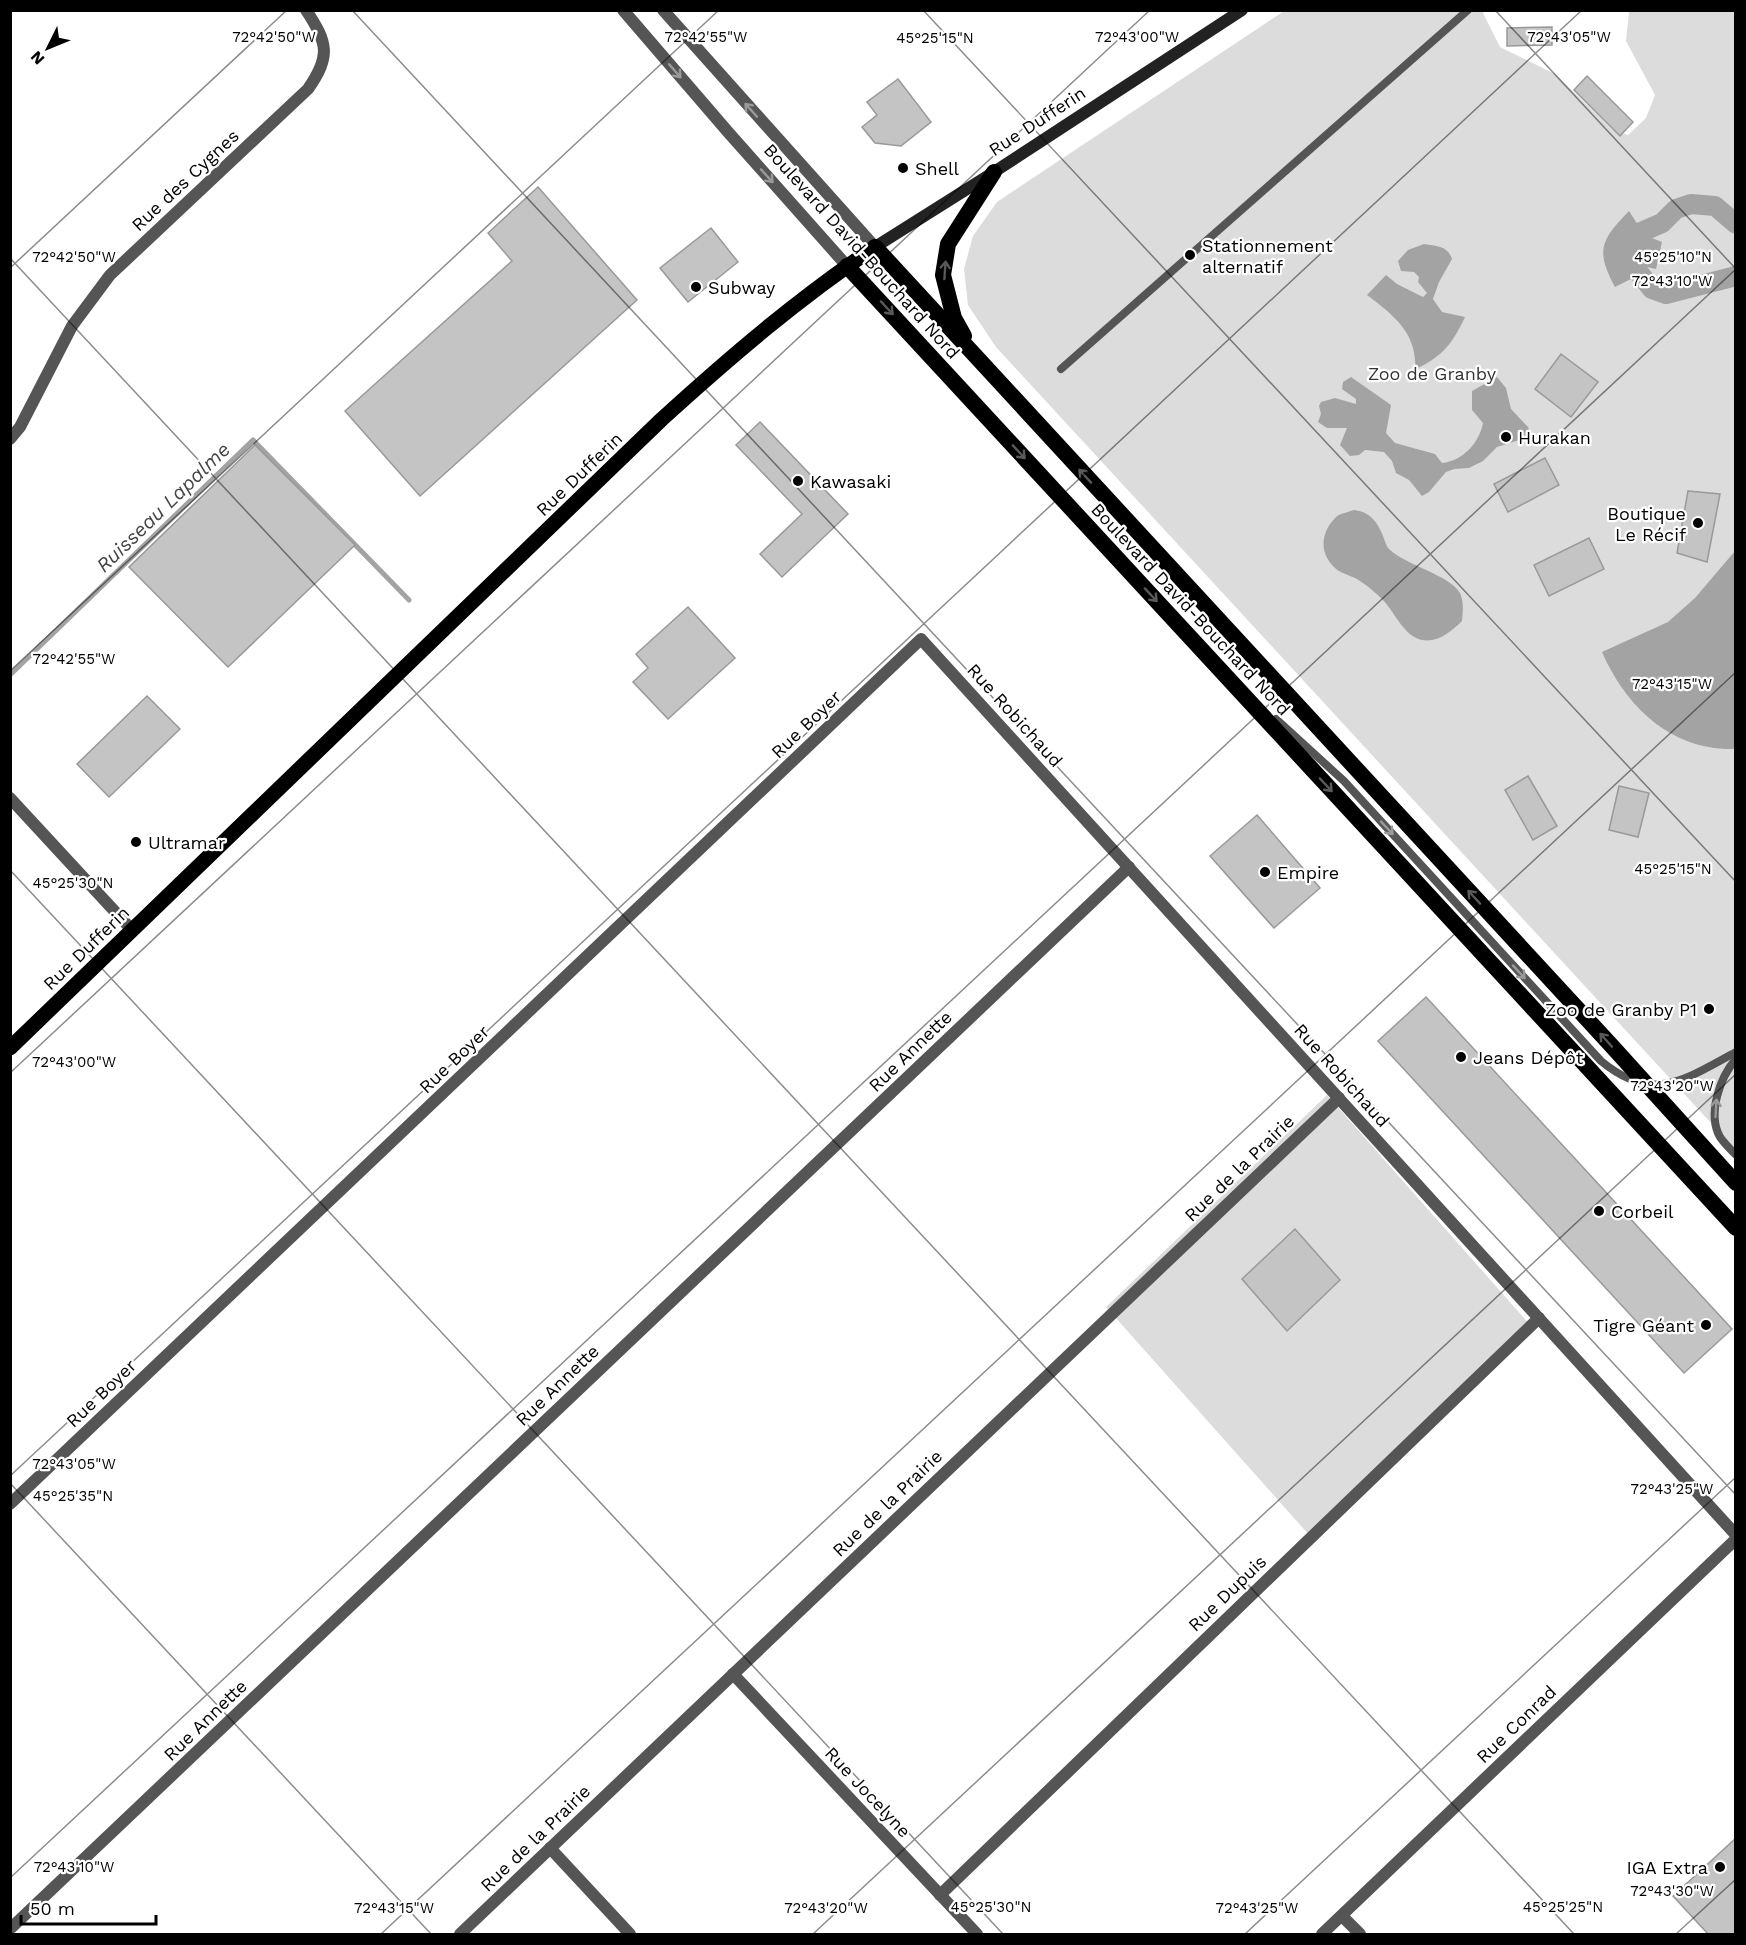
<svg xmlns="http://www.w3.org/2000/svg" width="1746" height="1945" viewBox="0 0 1746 1945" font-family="'Work Sans',sans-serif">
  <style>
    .green { fill: #dcdcdc }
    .water { fill: #a3a3a3 }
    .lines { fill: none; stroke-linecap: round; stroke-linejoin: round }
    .stream { stroke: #a3a3a3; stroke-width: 5 }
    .canal { stroke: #a3a3a3; stroke-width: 20 }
    .building { fill: #c4c4c4; stroke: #999; stroke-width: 1.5 }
    .service { stroke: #555; stroke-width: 8 }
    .minor { stroke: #555; stroke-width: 12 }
    .tertiary { stroke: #555; stroke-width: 12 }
    .secondary { stroke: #222; stroke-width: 12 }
    .primary { stroke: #000; stroke-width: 15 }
    .trunk { stroke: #000; stroke-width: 16 }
    .oneway { stroke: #999 }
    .oneway2 { stroke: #595959 }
    .ticks { fill: none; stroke: #000; stroke-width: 1.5; stroke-opacity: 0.45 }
    .poi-dot { fill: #000; stroke: #fff; stroke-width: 2 }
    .labels { text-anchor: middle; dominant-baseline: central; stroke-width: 4.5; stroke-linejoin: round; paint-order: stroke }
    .street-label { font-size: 18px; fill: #000; stroke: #fff }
    .poi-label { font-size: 18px; fill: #000; stroke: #fff; text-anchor: start }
    .park-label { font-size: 18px; fill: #333; stroke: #fff }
    .water-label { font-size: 20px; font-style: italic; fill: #444; stroke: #fff }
    .ticks-label { font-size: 15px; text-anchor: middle; fill: #000; stroke: #fff; stroke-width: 4.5; stroke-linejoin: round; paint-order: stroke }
  </style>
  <rect width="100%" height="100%" fill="#fff"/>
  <g class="green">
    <path d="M1284,11H1485L1483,13L1500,47L1555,74L1613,130L1628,135L1646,118L1655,95L1626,41L1629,12L1625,11H1735V1149L996,347L968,305L964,269L973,236L997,202Z"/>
    <path d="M1327,1095L1532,1327L1310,1536L1106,1307Z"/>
  </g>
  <g class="water">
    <path d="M1629,211L1638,225L1639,233L1662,242L1656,269L1633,264L1637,276L1615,287C1595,250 1601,240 1629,211Z"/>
    <path d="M1424,244C1437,246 1448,246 1452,259L1439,282L1433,299L1442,312L1465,317C1452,344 1443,356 1416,369C1415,362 1415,353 1412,345C1406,324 1383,307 1367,295L1386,275L1397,284L1423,297L1427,293L1418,282L1419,277L1414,272L1401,271L1398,261L1408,250Z"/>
    <path d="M1351,377L1391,405L1386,433L1395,443L1435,454L1442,463C1463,461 1479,443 1483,423L1472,410V391L1497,377L1506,388L1511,409L1528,427L1532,436L1497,447L1483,461L1469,468L1454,469L1446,472L1429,492L1422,496L1409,480L1396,473L1392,461L1384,452L1365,450L1359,455L1350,456L1340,445L1347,428H1327L1318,422L1321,414L1319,406L1321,402L1335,398L1356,404V399L1342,389L1343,382Z"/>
    <path d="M1354,510C1370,512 1377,521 1383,536C1385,541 1386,546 1389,549C1405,565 1450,575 1460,593C1464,602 1463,612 1462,621C1452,631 1438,643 1422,640C1403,636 1394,610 1381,598C1374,591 1364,583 1355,578C1349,575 1340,573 1335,568C1318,552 1321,531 1337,516C1342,513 1349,512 1354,510Z"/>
    <path d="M1735,551V749C1672,751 1626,707 1602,652L1668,622L1695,598Z"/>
  </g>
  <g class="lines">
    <path class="stream" d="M10,675L253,440L409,600"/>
    <g class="canal">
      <path d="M1639,233L1662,223L1676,209L1691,204L1715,206L1736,224"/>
      <path d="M1632,264L1652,289L1666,294L1736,276"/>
    </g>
  </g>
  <g class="building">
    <path d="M1552,27V45L1507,46V28Z"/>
    <path d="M1587,76L1633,122L1620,136L1574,90Z"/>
    <path d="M898,79L931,122L901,146L875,143L862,127L877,115L867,102Z"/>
    <path d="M538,187L637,300L420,496L345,411L512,261L488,233Z"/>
    <path d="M711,228L738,262L688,302L660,268Z"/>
    <path d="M1561,354L1598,382L1571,417L1535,389Z"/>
    <path d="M760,422L848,514L782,577L760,554L802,514L736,445Z"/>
    <path d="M255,445L355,545L228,667L129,567Z"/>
    <path d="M1545,458L1559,485L1508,512L1494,484Z"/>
    <path d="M1688,491L1720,494L1707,562L1677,553Z"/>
    <path d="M1589,538L1604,569L1549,596L1534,565Z"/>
    <path d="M688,607L735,658L668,719L633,682L648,668L636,654Z"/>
    <path d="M147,696L180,729L109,797L77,764Z"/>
    <path d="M1528,776L1557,826L1533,840L1505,790Z"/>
    <path d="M1619,786L1649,793L1638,837L1609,830Z"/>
    <path d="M1257,815L1320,888L1274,928L1210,856Z"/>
    <path d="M1426,997L1732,1329L1684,1373L1378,1041Z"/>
    <path d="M1295,1229L1340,1280L1287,1331L1242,1279Z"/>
    <path d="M1736,1838V1935H1709L1673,1896Z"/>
  </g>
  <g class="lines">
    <g class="service">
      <path d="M1061,369L1468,10"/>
      <path d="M1276,719L1344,781L1601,1061C1653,1104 1684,1080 1736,1052"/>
      <path d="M1736,1059C1720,1077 1707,1114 1720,1137C1724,1143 1731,1150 1736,1155"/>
    </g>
    <g class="minor">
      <path d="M10,439L20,427L72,326L110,275L308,89C331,56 328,43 306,10"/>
      <path d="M10,798L132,930"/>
      <path d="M10,1504L921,639L1736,1535"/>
      <path d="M733,1674L977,1934"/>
      <path d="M550,1848L630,1934"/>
      <path d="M940,1895L1539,1318"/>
      <path d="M1342,1916L1360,1934"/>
      <path d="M10,1929L1129,867"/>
      <path d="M460,1934L1339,1098"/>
      <path d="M1322,1934L1736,1539"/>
    </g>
    <g class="tertiary">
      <path d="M623,10L728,132L847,266"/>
      <path d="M663,10L875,247"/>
    </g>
    <path class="secondary" d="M875,247L994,172L1242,10"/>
    <path class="primary" d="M10,1048L662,419C730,357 798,299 875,247"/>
    <g class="trunk">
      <path d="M875,247L1610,1044L1736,1183"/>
      <path d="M847,266L1736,1228"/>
      <path d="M964,336L954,318L943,275L948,244L994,172"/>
    </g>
  </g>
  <defs><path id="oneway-shaft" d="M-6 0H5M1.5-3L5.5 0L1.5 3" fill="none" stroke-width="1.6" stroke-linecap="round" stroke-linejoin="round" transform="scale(1.5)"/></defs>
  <g class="oneway">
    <use href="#oneway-shaft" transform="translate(675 71) rotate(49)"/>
    <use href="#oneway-shaft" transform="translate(751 110) rotate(-132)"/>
    <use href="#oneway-shaft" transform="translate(767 176) rotate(48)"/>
    <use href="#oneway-shaft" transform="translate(1387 828) rotate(47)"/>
    <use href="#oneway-shaft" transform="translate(1519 972) rotate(47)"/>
    <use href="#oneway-shaft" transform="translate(1716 1108) rotate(-87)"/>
  </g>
  <g class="oneway2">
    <use href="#oneway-shaft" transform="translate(945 270) rotate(-86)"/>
    <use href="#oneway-shaft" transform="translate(887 308) rotate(47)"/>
    <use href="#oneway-shaft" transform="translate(1019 452) rotate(47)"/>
    <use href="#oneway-shaft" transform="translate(1085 476) rotate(-133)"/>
    <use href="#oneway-shaft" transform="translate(1151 595) rotate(47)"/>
    <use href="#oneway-shaft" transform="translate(1326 785) rotate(47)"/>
    <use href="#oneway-shaft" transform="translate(1474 897) rotate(-133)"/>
    <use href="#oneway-shaft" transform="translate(1606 1040) rotate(-132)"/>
  </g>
  <path class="ticks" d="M352,10L1736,1495M923,10L1736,882M1495,10L1736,269M10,258L1574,1934M10,268L287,10M10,671L719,10M10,870L1003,1934M10,1073L1150,10M10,1476L1582,10M10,1483L431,1934M10,1878L1736,269M381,1934L1736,672M813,1934L1736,1074M1245,1934L1736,1477M1676,1934L1736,1879"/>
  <g class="poi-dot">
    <circle cx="903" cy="168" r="6"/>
    <circle cx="1190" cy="255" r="6"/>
    <circle cx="696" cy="287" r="6"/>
    <circle cx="1506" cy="437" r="6"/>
    <circle cx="798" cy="481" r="6"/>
    <circle cx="1698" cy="523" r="6"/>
    <circle cx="136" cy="842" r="6"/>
    <circle cx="1265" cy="872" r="6"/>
    <circle cx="1709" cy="1009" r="6"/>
    <circle cx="1461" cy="1057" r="6"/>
    <circle cx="1599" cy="1211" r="6"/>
    <circle cx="1706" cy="1325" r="6"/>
    <circle cx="1720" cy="1867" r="6"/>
  </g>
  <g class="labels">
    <g class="street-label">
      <text transform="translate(1037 121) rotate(-33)">Rue Dufferin</text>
      <text transform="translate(185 180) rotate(-43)">Rue des Cygnes</text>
      <text transform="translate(862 251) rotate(48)">Boulevard David-Bouchard Nord</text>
      <text transform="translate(579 474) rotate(-44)">Rue Dufferin</text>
      <text transform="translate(1191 609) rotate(47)">Boulevard David-Bouchard Nord</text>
      <text transform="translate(1015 715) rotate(48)">Rue Robichaud</text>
      <text transform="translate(806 724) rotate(-44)">Rue Boyer</text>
      <text transform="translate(86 948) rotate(-44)">Rue Dufferin</text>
      <text transform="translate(910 1051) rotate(-44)">Rue Annette</text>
      <text transform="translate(454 1059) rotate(-44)">Rue Boyer</text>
      <text transform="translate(1342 1075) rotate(48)">Rue Robichaud</text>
      <text transform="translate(1239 1168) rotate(-44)">Rue de la Prairie</text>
      <text transform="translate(557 1385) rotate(-44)">Rue Annette</text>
      <text transform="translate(101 1393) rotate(-44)">Rue Boyer</text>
      <text transform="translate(887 1503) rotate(-44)">Rue de la Prairie</text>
      <text transform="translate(1227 1593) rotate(-44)">Rue Dupuis</text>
      <text transform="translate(205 1720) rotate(-44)">Rue Annette</text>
      <text transform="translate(1516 1724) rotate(-44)">Rue Conrad</text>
      <text transform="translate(868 1792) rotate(47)">Rue Jocelyne</text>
      <text transform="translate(535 1838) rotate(-44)">Rue de la Prairie</text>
    </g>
    <g class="poi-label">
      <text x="915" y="168">Shell</text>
      <text x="1202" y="245">Stationnement<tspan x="1202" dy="21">alternatif</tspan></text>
      <text x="708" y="287">Subway</text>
      <text x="1518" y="437">Hurakan</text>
      <text x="810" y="481">Kawasaki</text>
      <text x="1686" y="513" text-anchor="end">Boutique<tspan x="1686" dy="21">Le Récif</tspan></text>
      <text x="148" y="842">Ultramar</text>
      <text x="1277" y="872">Empire</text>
      <text x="1697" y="1009" text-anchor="end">Zoo de Granby P1</text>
      <text x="1473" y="1057">Jeans Dépôt</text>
      <text x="1611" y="1211">Corbeil</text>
      <text x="1694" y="1325" text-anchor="end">Tigre Géant</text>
      <text x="1708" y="1867" text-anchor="end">IGA Extra</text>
    </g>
    <g class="park-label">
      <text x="1432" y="373">Zoo de Granby</text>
    </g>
    <g class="water-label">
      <text transform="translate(163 507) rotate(-44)">Ruisseau Lapalme</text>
    </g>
  </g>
  <g class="ticks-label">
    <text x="274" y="42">72°42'50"W</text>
    <text x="706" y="42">72°42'55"W</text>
    <text x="1137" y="42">72°43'00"W</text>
    <text x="1569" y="42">72°43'05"W</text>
    <text x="935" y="43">45°25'15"N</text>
    <text x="1673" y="262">45°25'10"N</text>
    <text x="74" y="262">72°42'50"W</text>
    <text x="1672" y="286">72°43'10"W</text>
    <text x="74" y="664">72°42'55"W</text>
    <text x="1672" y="689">72°43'15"W</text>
    <text x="1673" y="874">45°25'15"N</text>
    <text x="73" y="888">45°25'30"N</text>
    <text x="74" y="1067">72°43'00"W</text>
    <text x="1672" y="1091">72°43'20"W</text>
    <text x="74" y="1469">72°43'05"W</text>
    <text x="1672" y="1494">72°43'25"W</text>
    <text x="73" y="1501">45°25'35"N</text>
    <text x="74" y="1872">72°43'10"W</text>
    <text x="1672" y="1896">72°43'30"W</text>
    <text x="991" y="1912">45°25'30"N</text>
    <text x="1563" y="1912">45°25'25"N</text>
    <text x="394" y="1913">72°43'15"W</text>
    <text x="826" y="1913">72°43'20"W</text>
    <text x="1257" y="1913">72°43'25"W</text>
  </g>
  <rect width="1746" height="1945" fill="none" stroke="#000000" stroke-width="24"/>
  <g transform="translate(48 48) rotate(227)" stroke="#ffffff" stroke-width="4.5" paint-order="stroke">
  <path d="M0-4.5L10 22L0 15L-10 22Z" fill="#000000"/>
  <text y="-9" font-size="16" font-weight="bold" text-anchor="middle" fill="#000000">N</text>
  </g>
  <path d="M21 1915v9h135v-9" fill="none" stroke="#000000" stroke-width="3"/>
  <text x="30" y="1915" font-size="18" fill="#000000" stroke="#ffffff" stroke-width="4.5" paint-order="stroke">50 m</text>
</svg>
